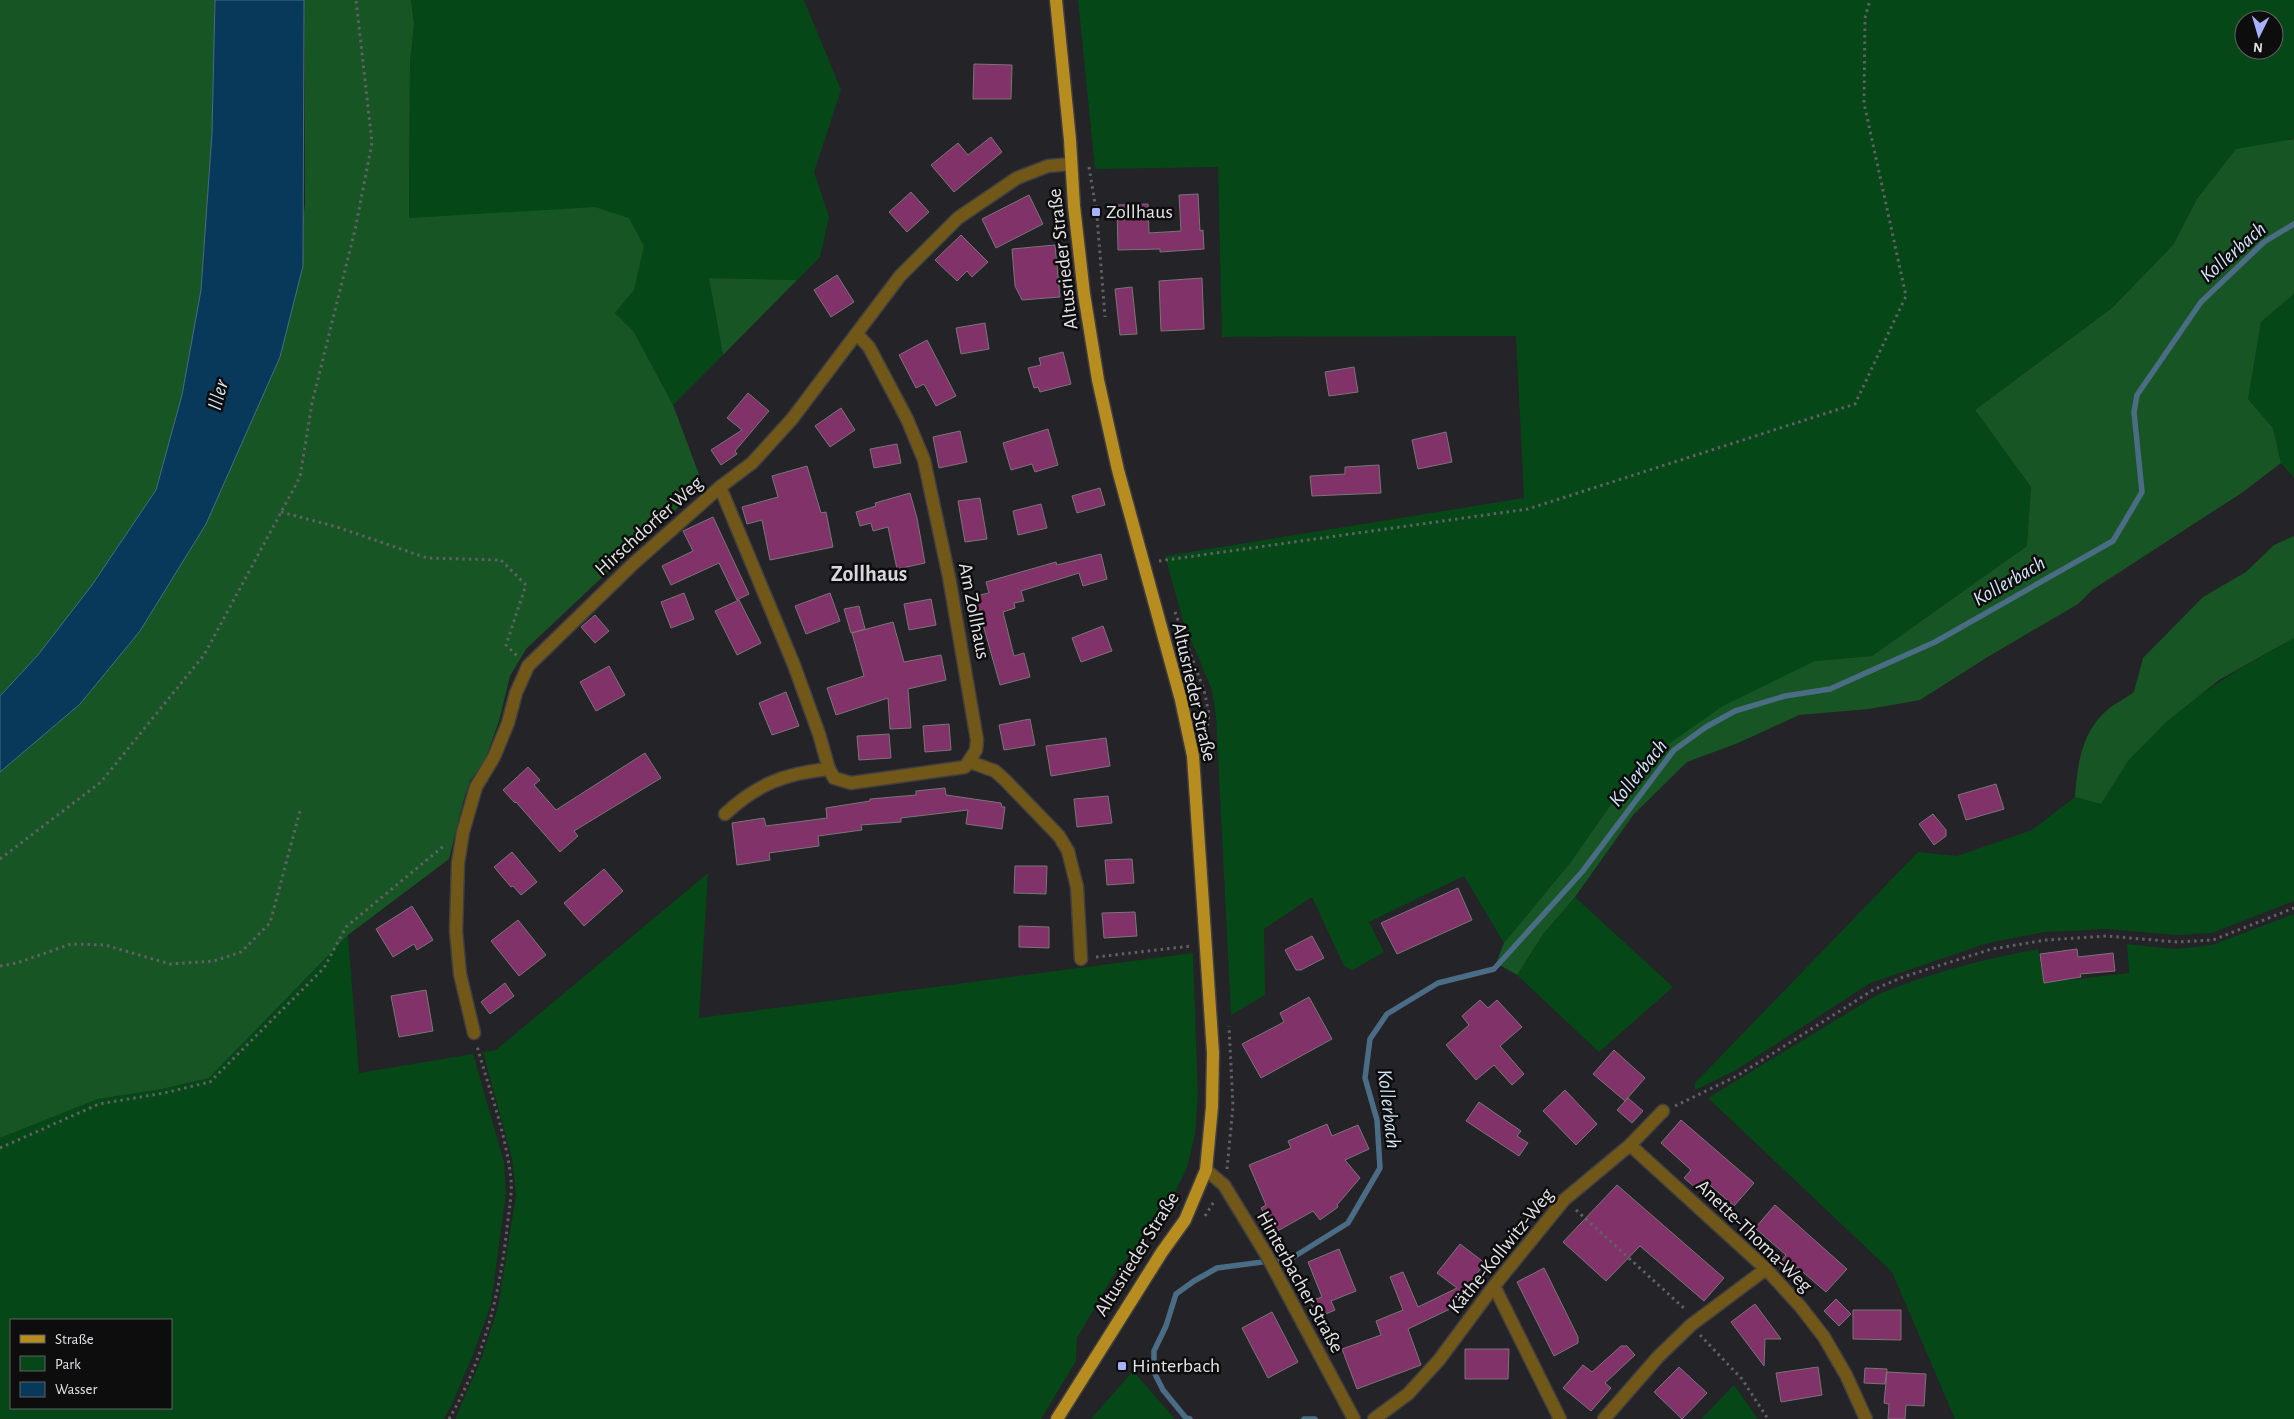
<svg xmlns="http://www.w3.org/2000/svg" width="2294" height="1419" viewBox="0 0 2294 1419" font-family="'Alegreya Sans',sans-serif">
  <style>
    .green { fill: #054717; fill-rule: evenodd }
    .forest { fill: #175624 }
    .water { fill: #08395a; stroke: #4a6c84 }
    .lines { fill: none; stroke-linecap: round; stroke-linejoin: round }
    .stream { stroke: #4a6c84; stroke-width: 5.5 }
    .building { fill: #813269; stroke: #7a7578 }
    .minor-casing { stroke: #3f3e42; stroke-width: 15 }
    .major-casing { stroke: #3f3e42; stroke-width: 15 }
    .path { stroke: #616064; stroke-width: 3; stroke-dasharray: 2.5 4; stroke-linecap: butt }
    .minor { stroke: #715819; stroke-width: 12 }
    .major { stroke: #b68d1e; stroke-width: 12 }
    .poi-dot { fill: #a7b1fc; stroke: #0d0d0e; stroke-width: 2 }
    .labels { text-anchor: middle; dominant-baseline: central; stroke-width: 5; stroke-linejoin: round; paint-order: stroke }
    .poi-label { font-size: 20px; fill: #e4e3e6; stroke: #0d0d0e; text-anchor: start }
    .street-label { font-size: 20px; fill: #e4e3e6; stroke: #0d0d0e }
    .water-label { font-size: 21px; font-style: italic; fill: #d3e7f8; stroke: #0d0d0e }
    .quarter-label { font-size: 22px; font-weight: bold; fill: #d9d6dc; stroke: #0d0d0e }
  </style>
  <rect width="100%" height="100%" fill="#242327"/>
  <g class="green">
    <path d="M411,0H804L841,90L814,172L829,217L820,257L797,280L709,278L723,355L673,405L634,332L615,313L634,290L409,218L410,62L414,24Z"/>
    <path d="M1078,0H2294V139L2291,138L2197,199L2173,245L2112,308L1975,410L2031,487L2027,546L1872,656L1815,661L1612,803L1570,863L1504,943L1464,876L1369,922L1384,952L1353,970L1344,966L1312,897L1264,929L1265,995L1231,1015L1216,717L1212,690L1184,624L1165,556L1524,498L1516,336L1222,337L1218,167L1095,169ZM2244,20H2274V50H2244Z"/>
    <path d="M2294,294V478L2281,463L2273,428L2248,399L2261,322Z"/>
    <path d="M2294,638V901L2212,933L2178,935L2107,929L2045,932L1988,943L1870,983L1736,1070L1695,1090V1083L1918,852L1957,856L2032,830L2075,797L2101,804C2110,790 2118,775 2128,761C2171,706 2234,672 2294,638Z"/>
    <path d="M708,873L699,1018L1193,953L1198,1095L1195,1134L1187,1168L1168,1206L1112,1278L1077,1338L1076,1361L1041,1419H455L482,1357L498,1307L516,1195L512,1159L483,1052L496,1050Z"/>
    <path d="M1575,897L1673,987L1599,1052L1517,975L1544,933Z"/>
    <path d="M2294,914V1419H1955L1892,1272L1708,1098L1877,995C1929,973 1984,959 2038,949L2044,983L2129,973L2127,944L2175,949L2212,945Z"/>
    <path d="M348,935L359,1073L473,1054L504,1162L506,1193L491,1304L473,1355L451,1406L444,1419H0V1138L98,1099L162,1089L209,1078ZM11,1320H171V1408H11Z"/>
    <path d="M1133,1371L1175,1419H1091Z"/>
    <path d="M1734,1385L1758,1419H1701Z"/>
  </g>
  <g class="forest">
    <path d="M0,0H215L212,133L201,290L182,395L156,490L92,585L38,655L0,696Z"/>
    <path d="M304,0H411L414,24L410,62L409,218L595,207L629,218L644,246L634,290L615,313L634,332L673,405L703,485L629,552L526,649L510,676L499,721L485,760L470,781L463,802L449,859L348,935L209,1078L162,1089L98,1099L0,1138V772L80,704L140,631L206,524L280,357L305,205Z"/>
    <path d="M2294,139V294L2261,322L2248,399L2273,428L2281,463L2243,492L2092,590L2078,604L1986,658L1920,700L1869,709L1799,715L1738,743L1687,762L1634,814L1575,897L1544,933L1517,975L1496,963L1504,943L1570,863L1612,803L1667,745L1723,706L1815,661L1872,656L2027,546L2031,487L1975,410L2112,308L2173,245L2197,199L2236,149Z"/>
    <path d="M709,278L797,280L723,355Z"/>
    <path d="M2294,536V638L2219,680L2166,722L2128,761L2101,804L2075,797C2077,767 2081,734 2105,712C2113,704 2125,699 2134,692L2143,658L2203,597L2246,572L2274,545Z"/>
  </g>
  <path class="water" d="M215,0H304L303,266L280,357L206,524L140,631L80,704L0,772V696L38,655L92,585L156,490L182,395L201,290L212,133Z"/>
  <g class="lines">
    <g class="stream">
      <path d="M1190,1419L1186,1418L1163,1390L1154,1372V1351L1166,1326L1176,1294L1194,1281L1217,1268L1292,1258L1348,1223L1380,1168L1377,1120L1365,1078L1370,1039L1387,1014L1438,983L1494,969L1582,872L1674,750L1706,727L1735,711L1785,696L1830,689L1935,642L2113,541L2142,492L2134,412L2137,395L2201,302L2264,242L2294,224"/>
      <path d="M1304,1419H1315"/>
    </g>
  </g>
  <g class="building">
    <path d="M974,64L1012,65L1011,99H973Z"/>
    <path d="M991,137L1002,152L954,192L931,165L958,143L968,155Z"/>
    <path d="M911,192L929,212L907,232L889,212Z"/>
    <path d="M1198,194L1200,231L1203,230L1204,249L1160,252V249L1118,250L1117,205L1148,204L1149,233L1181,231L1179,195Z"/>
    <path d="M1029,195L1043,224L996,248L982,219Z"/>
    <path d="M961,235L988,262L972,277L967,271L957,281L935,260Z"/>
    <path d="M1055,245L1060,297L1022,300L1015,286L1012,249Z"/>
    <path d="M837,275L854,302L831,317L814,290Z"/>
    <path d="M1202,278L1204,329L1161,331L1159,281Z"/>
    <path d="M1132,287L1137,334L1120,335L1115,289Z"/>
    <path d="M985,323L989,349L961,354L956,328Z"/>
    <path d="M927,340L956,396L936,406L924,384L916,388L899,355Z"/>
    <path d="M1063,352L1071,384L1040,392L1038,387L1034,388L1028,368L1041,365L1039,358Z"/>
    <path d="M1354,367L1358,392L1329,396L1325,372Z"/>
    <path d="M748,393L769,411L735,451L737,454L721,465L711,450L742,430L727,418Z"/>
    <path d="M841,408L855,430L830,447L815,426Z"/>
    <path d="M1048,429L1058,465L1035,472L1032,464L1011,470L1003,443Z"/>
    <path d="M960,431L967,462L939,468L933,437Z"/>
    <path d="M1446,432L1452,462L1418,469L1412,440Z"/>
    <path d="M897,444L901,463L874,468L870,449Z"/>
    <path d="M1379,465L1381,493L1312,496L1310,476L1345,474V467Z"/>
    <path d="M807,466L821,513L826,512L833,547L770,560L762,520L747,524L742,507L778,497L772,476Z"/>
    <path d="M1100,488L1105,505L1077,513L1072,496Z"/>
    <path d="M910,493L917,518L925,563L897,569L888,527L873,531L871,523L860,526L856,512L876,506L875,503Z"/>
    <path d="M980,498L987,539L965,542L958,501Z"/>
    <path d="M1041,504L1047,528L1018,535L1013,511Z"/>
    <path d="M713,517L749,594L737,600L719,563L671,585L662,566L693,551L683,531Z"/>
    <path d="M1101,554L1107,579L1083,586L1079,573L1021,591L1024,601L1014,603L1015,608L1003,612L1014,656L1024,653L1030,677L1000,685L975,596L989,593L986,582L1056,562L1057,565Z"/>
    <path d="M684,593L694,619L671,628L661,602Z"/>
    <path d="M830,593L840,621L806,634L795,606Z"/>
    <path d="M931,599L936,625L909,630L904,604Z"/>
    <path d="M739,600L761,643L737,655L715,611Z"/>
    <path d="M859,606L865,629L851,633L844,609Z"/>
    <path d="M595,615L609,631L595,643L581,627Z"/>
    <path d="M893,622L904,662L941,655L946,680L908,689L911,728L890,729L888,698L836,715L827,688L864,676L852,633Z"/>
    <path d="M1103,626L1112,651L1081,662L1072,638Z"/>
    <path d="M609,666L625,695L596,711L580,682Z"/>
    <path d="M786,692L799,726L772,735L759,703Z"/>
    <path d="M1030,719L1035,745L1004,750L999,725Z"/>
    <path d="M949,724L951,750L925,752L923,726Z"/>
    <path d="M889,734L891,758L859,760L857,736Z"/>
    <path d="M1106,738L1110,766L1051,776L1046,746Z"/>
    <path d="M645,753L661,778L574,831L578,836L560,852L516,802L515,803L503,790L528,767L540,780L534,785L556,810Z"/>
    <path d="M1996,784L2004,809L1966,820L1958,795Z"/>
    <path d="M945,788L946,795L1001,803L1002,807H1005L1002,829L966,824L968,810L901,818V822L861,825L862,830L818,836L819,846L769,853L770,860L737,865L732,823L764,818L766,826L827,818L826,808L870,801V799L916,795V791Z"/>
    <path d="M1108,796L1112,823L1077,827L1074,799Z"/>
    <path d="M1933,814L1946,830V836L1934,845L1919,824Z"/>
    <path d="M512,852L537,882L521,895L513,886L511,887L494,867Z"/>
    <path d="M1132,859L1134,883L1107,885L1105,860Z"/>
    <path d="M1015,866H1047L1046,894L1014,893Z"/>
    <path d="M604,869L623,891L584,926L564,903Z"/>
    <path d="M1458,888L1472,920L1397,954L1381,923Z"/>
    <path d="M412,906L433,940L417,950L414,944L393,957L376,929Z"/>
    <path d="M1135,912L1137,936L1104,938L1102,913Z"/>
    <path d="M518,920L546,955L519,976L491,941Z"/>
    <path d="M1019,926L1049,927V948L1019,947Z"/>
    <path d="M1312,936L1324,958L1301,970H1296L1285,950Z"/>
    <path d="M2077,949L2078,957L2113,953L2115,971L2080,974L2081,977L2044,983L2040,954Z"/>
    <path d="M505,983L514,996L490,1014L481,1002Z"/>
    <path d="M426,990L433,1031L399,1037L391,996Z"/>
    <path d="M1309,997L1332,1039L1261,1078L1242,1044L1284,1022L1280,1013Z"/>
    <path d="M1480,1000L1488,1008L1497,1000L1522,1027L1500,1046L1524,1074L1512,1085L1494,1065L1476,1080L1446,1045L1469,1025L1462,1016Z"/>
    <path d="M1614,1050L1645,1078L1625,1101L1593,1074Z"/>
    <path d="M1565,1090L1597,1124L1576,1145L1543,1111Z"/>
    <path d="M1628,1098L1643,1111L1632,1123L1617,1110Z"/>
    <path d="M1479,1102L1521,1131L1517,1136L1528,1143L1519,1156L1466,1121Z"/>
    <path d="M1681,1120L1754,1183L1734,1206L1705,1181L1697,1189L1684,1178L1691,1170L1661,1143Z"/>
    <path d="M1327,1124L1332,1136L1358,1125L1369,1149L1345,1160L1360,1178L1337,1205L1338,1207L1320,1220L1313,1211L1274,1233L1261,1208L1266,1205L1249,1165L1291,1148L1288,1141Z"/>
    <path d="M1617,1185L1724,1278L1704,1301L1640,1246L1606,1281L1563,1242Z"/>
    <path d="M1775,1205L1847,1269L1826,1292L1797,1267L1792,1273L1780,1262L1786,1255L1755,1228Z"/>
    <path d="M1460,1244L1485,1263L1450,1309L1408,1329L1421,1365L1357,1389L1342,1349L1381,1335L1376,1321L1403,1310L1390,1277L1403,1272L1418,1307L1457,1288L1437,1273Z"/>
    <path d="M1339,1249L1356,1291L1331,1301L1335,1310L1317,1318L1310,1301L1322,1297L1308,1262Z"/>
    <path d="M1544,1268L1578,1337V1343L1554,1356L1517,1282Z"/>
    <path d="M1836,1299L1851,1314L1839,1326L1824,1311Z"/>
    <path d="M1755,1304L1781,1339H1765L1764,1366L1731,1322Z"/>
    <path d="M1853,1310H1901V1340L1853,1339Z"/>
    <path d="M1272,1312L1298,1362L1268,1378L1242,1328Z"/>
    <path d="M1621,1346H1627L1635,1355L1605,1383L1611,1388L1591,1411L1563,1388L1583,1365L1592,1372Z"/>
    <path d="M1465,1349H1509L1508,1379H1465Z"/>
    <path d="M1679,1367L1707,1393L1682,1419L1654,1392Z"/>
    <path d="M1818,1367L1822,1395L1781,1402L1776,1373Z"/>
    <path d="M1865,1368L1887,1369L1885,1384L1864,1383Z"/>
    <path d="M1887,1372L1926,1374L1924,1406L1906,1405L1905,1419H1888L1889,1404L1884,1403Z"/>
  </g>
  <g class="lines">
    <defs>
      <g id="minor">
        <path d="M720,487L794,665L819,734L829,769L834,778L851,783L965,767L976,750L977,740L949,577L924,460L907,419L869,347L857,334"/>
        <path d="M970,762L995,771L1005,780L1059,836L1068,851L1077,887L1081,959"/>
        <path d="M725,814C757,784 786,773 829,769"/>
        <path d="M474,1033L460,974L456,931L458,863L463,832L476,787L494,757L508,723L516,693L528,666L633,564L720,487L752,463L792,419L900,276L958,218L1017,178L1048,166L1071,164"/>
        <path d="M1630,1145L1766,1269L1800,1306L1824,1337L1846,1375L1866,1419"/>
        <path d="M1206,1170L1224,1185L1266,1254L1354,1419"/>
        <path d="M1494,1286L1560,1419"/>
        <path d="M1374,1419L1408,1394L1439,1360L1494,1286L1564,1200L1630,1145L1663,1111"/>
        <path d="M1604,1419L1658,1357L1691,1325L1766,1269"/>
      </g>
      <path id="major" d="M1056,0L1070,140L1074,206L1084,294L1098,380L1118,470L1181,700L1193,756L1213,1053L1212,1107L1206,1170L1185,1220L1162,1252L1057,1419"/>
    </defs>
    <use href="#minor" class="minor-casing"/>
    <use href="#major" class="major-casing"/>
    <g class="path">
      <path d="M1089,167L1097,216L1105,317"/>
      <path d="M281,512L337,527L427,558L501,560L526,585L506,645L517,656"/>
      <path d="M1159,561L1528,509L1855,404L1906,296L1864,103L1865,18L1870,0"/>
      <path d="M1175,612L1204,690L1209,714L1206,740"/>
      <path d="M0,859L101,782L204,655L300,477L312,403L355,230L372,143L356,0"/>
      <path d="M1096,957L1192,946"/>
      <path d="M0,966L17,963L71,944L105,945L170,964L214,961L241,952L270,923L300,811"/>
      <path d="M1675,1106L1737,1076L1873,990L1903,977L1992,949L2046,940L2107,936L2177,942L2213,940L2294,908"/>
      <path d="M0,1148L99,1104L164,1093L210,1082L324,968L346,927L446,844"/>
      <path d="M1227,1169L1233,1106L1229,1026"/>
      <path d="M1576,1210L1686,1310"/>
      <path d="M1205,1216L1215,1200"/>
      <path d="M1700,1335L1742,1379L1768,1419"/>
      <path d="M449,1419C483,1361 500,1294 507,1228C509,1211 512,1195 511,1179C506,1134 489,1089 477,1046"/>
    </g>
    <use href="#minor" class="minor"/>
    <use href="#major" class="major"/>
  </g>
  <g class="poi-dot">
    <rect x="1091" y="207" width="10" height="10" rx="2.5"/>
    <rect x="1117" y="1361" width="10" height="10" rx="2.5"/>
  </g>
  <g class="labels">
    <g class="poi-label">
      <text x="1106" y="212">Zollhaus</text>
      <text x="1132" y="1366">Hinterbach</text>
    </g>
    <g class="street-label">
      <text transform="translate(1063 259) rotate(-97)">Altusrieder Straße</text>
      <text transform="translate(649 526) rotate(-42)">Hirschdorfer Weg</text>
      <text transform="translate(974 611) rotate(79)">Am Zollhaus</text>
      <text transform="translate(1194 692) rotate(77)">Altusrieder Straße</text>
      <text transform="translate(1754 1236) rotate(44)">Anette-Thoma-Weg</text>
      <text transform="translate(1501 1251) rotate(-51)">Käthe-Kollwitz-Weg</text>
      <text transform="translate(1137 1254) rotate(-58)">Altusrieder Straße</text>
      <text transform="translate(1300 1282) rotate(61)">Hinterbacher Straße</text>
    </g>
    <g class="water-label">
      <text transform="translate(2233 252) rotate(-41)">Kollerbach</text>
      <text transform="translate(218 395) rotate(-75)">Iller</text>
      <text transform="translate(2009 581) rotate(-30)">Kollerbach</text>
      <text transform="translate(1638 773) rotate(-51)">Kollerbach</text>
      <text transform="translate(1389 1109) rotate(83)">Kollerbach</text>
    </g>
    <g class="quarter-label">
      <text x="869" y="574">Zollhaus</text>
    </g>
  </g>
  <rect x="10" y="1319" width="162" height="90" fill="#0d0d0e" stroke="#636364"/>
  <rect x="20" y="1335" width="25" height="8" fill="#b68d1e" stroke="#636364"/>
  <text x="55" y="1344" font-size="15" fill="#e4e3e6">Straße</text>
  <rect x="20" y="1356" width="25" height="15" fill="#054717" stroke="#636364"/>
  <text x="55" y="1369" font-size="15" fill="#e4e3e6">Park</text>
  <rect x="20" y="1382" width="25" height="15" fill="#08395a" stroke="#636364"/>
  <text x="55" y="1394" font-size="15" fill="#e4e3e6">Wasser</text>
  <g transform="translate(2259 35) rotate(185)"><circle r="24" fill="#0d0d0e" stroke="#636364"/>
  <path d="M0-4L9 19L0 12L-9 19Z" fill="#a7b1fc"/>
  <text y="-8" font-size="14" font-weight="bold" text-anchor="middle" fill="#e4e3e6">N</text>
  </g>
</svg>
